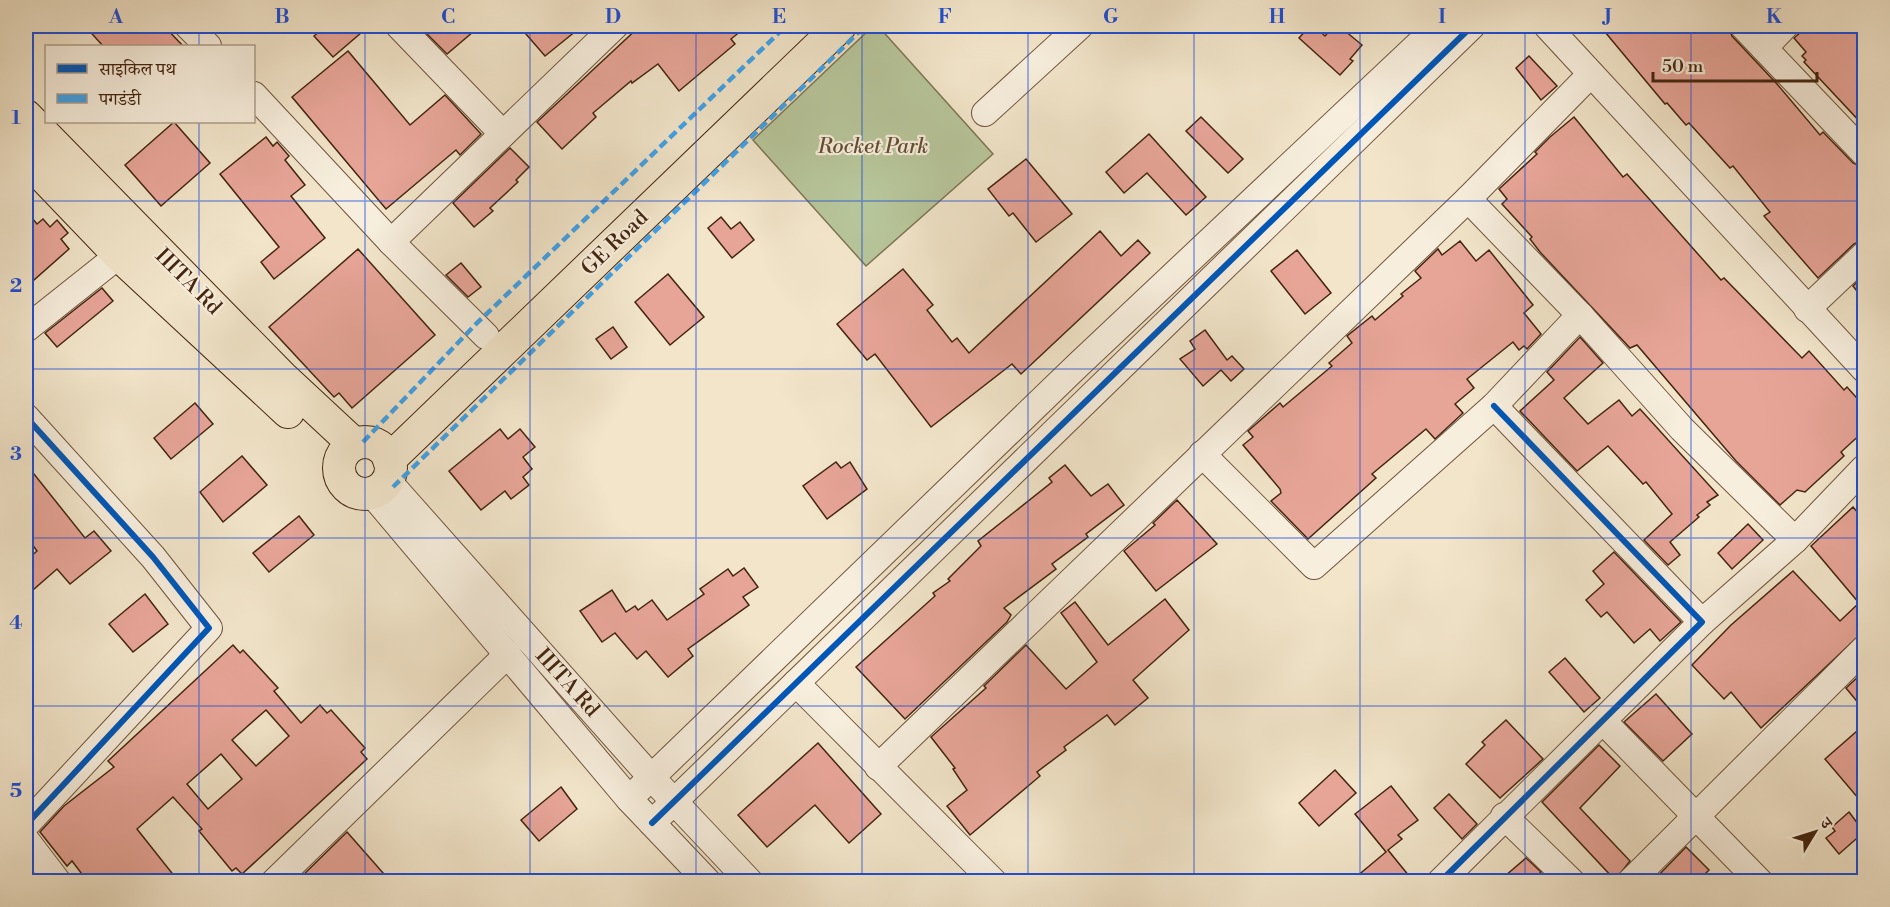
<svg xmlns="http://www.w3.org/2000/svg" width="1890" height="907" viewBox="0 0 1890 907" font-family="'Libre Bodoni','Noto Serif Devanagari',serif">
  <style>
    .green { fill: #b7c59a; stroke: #7e7554; stroke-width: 1.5 }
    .building { fill: #e7a598; stroke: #44250f; stroke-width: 1.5; fill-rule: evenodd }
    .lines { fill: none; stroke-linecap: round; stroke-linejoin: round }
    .minor-casing { stroke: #70553e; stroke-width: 28 }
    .major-casing { stroke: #44250f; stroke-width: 34 }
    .minor { stroke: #f7eedd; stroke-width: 26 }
    .major { stroke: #f2e5ca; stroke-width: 32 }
    .quiet { stroke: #3fa2ea; stroke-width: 4.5; stroke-dasharray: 9 4.5; stroke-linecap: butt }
    .cycleway-casing { stroke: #f7eedd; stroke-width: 10 }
    .cycleway { stroke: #0057b8; stroke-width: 6 }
    .grid { fill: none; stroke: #1d4ed8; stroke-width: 1.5; stroke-opacity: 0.55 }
    .labels { text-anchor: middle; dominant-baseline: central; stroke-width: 4.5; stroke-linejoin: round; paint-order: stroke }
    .park-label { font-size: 21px; font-style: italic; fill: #614d32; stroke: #f7eedd }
    .street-label { font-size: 21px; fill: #44250f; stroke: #f7eedd }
    .neatline { fill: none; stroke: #1d4ed8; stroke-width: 2 }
    .grid-label { font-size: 20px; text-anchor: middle; font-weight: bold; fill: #1d4ed8 }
  </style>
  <rect width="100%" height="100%" fill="#f2e5ca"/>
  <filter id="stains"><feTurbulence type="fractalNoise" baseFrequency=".00333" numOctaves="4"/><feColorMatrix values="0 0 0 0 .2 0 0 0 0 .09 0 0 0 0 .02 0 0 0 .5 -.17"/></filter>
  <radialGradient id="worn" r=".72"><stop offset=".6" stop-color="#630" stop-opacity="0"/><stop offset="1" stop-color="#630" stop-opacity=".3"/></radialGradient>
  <path class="green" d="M873,26H878L993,154L866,266L753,140Z"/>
  <g class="building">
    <path d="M85,26H164L183,46H103Z"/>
    <path d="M326,26H369L333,57L314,36Z"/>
    <path d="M419,26H480L447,54Z"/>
    <path d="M519,26H582L545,56Z"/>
    <path d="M640,26H747L731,39L735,44L679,91L658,64L632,83L631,81L593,113L596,117L562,149L537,122Z"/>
    <path d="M1310,26H1314L1325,36L1334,26H1339L1362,45L1350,59L1353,61L1340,75L1299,38Z"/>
    <path d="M1600,26H1728L1732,36L1777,84L1820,135L1823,132L1853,163L1864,168V240L1854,244L1818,278L1764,216L1770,212L1733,166L1730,168L1689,123L1686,125L1667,103L1665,104Z"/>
    <path d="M1808,26H1864V126L1804,62L1806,60L1802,56L1806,52L1794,38Z"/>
    <path d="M348,51L410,125L445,95L481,134L460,155L456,150L386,209L292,97Z"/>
    <path d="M1529,56L1557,86L1541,100L1516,68Z"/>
    <path d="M1201,117L1243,159L1228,173L1186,131Z"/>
    <path d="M1574,117L1623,177L1627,174L1721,280L1724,278L1802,358L1809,351L1844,390L1847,387L1864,406V431L1841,452L1844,456L1805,492L1797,490L1780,505L1736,461L1637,345L1630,348L1540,252L1530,239L1532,237L1502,204L1507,199L1499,189L1537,154L1535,152L1550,137Z"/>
    <path d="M174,122L210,163L161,206L125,165Z"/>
    <path d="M1149,134L1206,197L1186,215L1147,173L1124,193L1106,172Z"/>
    <path d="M266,137L273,146L277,142L289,156L285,160L305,185L291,196L325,238L274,279L261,262L279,247L220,174Z"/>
    <path d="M510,148L529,167L516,180L518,182L490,208L493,211L474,227L453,203Z"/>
    <path d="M1026,159L1072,214L1036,242L1013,213L1009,216L988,189Z"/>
    <path d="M26,211L37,224L43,219L50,227L57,220L68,233L61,239L69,249L26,287Z"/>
    <path d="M721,217L731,229L740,222L754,240L732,258L708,228Z"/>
    <path d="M1100,231L1121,256L1138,240L1150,253L1021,374L1012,364L931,427L875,354L867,360L837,324L903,269L933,305L927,310L952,342L957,338L969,353Z"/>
    <path d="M1460,241L1476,261L1489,250L1533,305L1524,313L1541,334L1527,349L1524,346L1519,350L1513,342L1467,379L1474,388L1455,404L1463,413L1435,439L1426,429L1372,474L1376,478L1308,539L1271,501L1281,493L1280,489L1243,445L1253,437L1248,431L1280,403L1283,407L1332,366L1329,363L1352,343L1347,336L1372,316L1375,320L1403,296L1401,294L1421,278L1415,271L1438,249L1442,255Z"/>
    <path d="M358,249L435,335L352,408L339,393L334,397L269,327Z"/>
    <path d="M1297,250L1331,293L1305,314L1271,271Z"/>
    <path d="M461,263L481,287L468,297L446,275Z"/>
    <path d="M668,274L704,317L670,345L635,302Z"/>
    <path d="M1864,275V300L1853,286Z"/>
    <path d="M102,288L113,301L57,347L45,333Z"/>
    <path d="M613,327L627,347L611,359L596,339Z"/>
    <path d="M1205,330L1227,360L1232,356L1244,369L1231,381L1221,370L1203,386L1180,359L1195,349L1190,341Z"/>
    <path d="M1580,337L1603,363L1564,398L1588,424L1619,400L1632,416L1640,409L1718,495L1707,502L1710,505L1697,515L1699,517L1670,542L1680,555L1668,565L1644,540L1672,514L1646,482L1643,484L1608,446L1577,471L1520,411L1554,380L1547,372Z"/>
    <path d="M195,403L213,424L171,459L154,438Z"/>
    <path d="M500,429L508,439L520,429L535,447L523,457L532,469L523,477L529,485L511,499L505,491L481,510L449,471Z"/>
    <path d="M242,456L267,485L223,522L200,492Z"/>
    <path d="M836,462L841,468L850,462L867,489L827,519L803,486Z"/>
    <path d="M26,464L85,538L94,531L111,551L70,584L57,569L26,596V561L37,551L26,536Z"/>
    <path d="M1065,465L1091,496L1108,484L1124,505L1086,534L1088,537L1052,564L1056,569L1004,608L1011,615L1007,622L905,719L856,667L935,596L933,593L950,581L948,579L981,546L978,541L1052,482L1049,478Z"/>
    <path d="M1177,500L1217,544L1156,591L1124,551L1155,525L1153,523Z"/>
    <path d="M1853,507L1864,520V631L1761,728L1731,692L1724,699L1692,665L1731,625L1793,571L1840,621L1859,603L1811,546Z"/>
    <path d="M299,516L314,535L269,572L253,553Z"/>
    <path d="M1748,524L1763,540L1732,569L1718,553Z"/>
    <path d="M1614,552L1681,622L1660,641L1650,629L1634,643L1607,612L1601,617L1586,600L1604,584L1593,571Z"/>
    <path d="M744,568L758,587L743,597L749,605L688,649L693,656L668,677L646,651L637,659L615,633L602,642L580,611L612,590L626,612L635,606L638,610L652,600L667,620L704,594L700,589L728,569L733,576Z"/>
    <path d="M145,594L168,624L133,652L109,624Z"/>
    <path d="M1165,599L1189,630L1133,680L1148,698L1115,725L1107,715L1064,747L1066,750L1037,772L1040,776L970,835L947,806L967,790L953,769L955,768L931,737L986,688L984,686L1026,645L1066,689L1097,662L1061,613L1075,602L1108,645Z"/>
    <path d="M233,645L240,653L243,650L278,688L274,691L301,723L320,705L327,713L331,710L365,748L361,752L367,759L242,874L236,868L232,871L199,831L202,829L173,797L137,829L179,882H88L72,861L67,866L40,832L64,806L114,767L108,761ZM266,710L289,736L256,766L232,740ZM221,754L242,779L208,809L187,784Z"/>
    <path d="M1565,658L1600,698L1584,712L1549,672Z"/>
    <path d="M1861,674L1864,678V710L1846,688Z"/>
    <path d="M1656,694L1692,734L1663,761L1624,722Z"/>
    <path d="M1506,720L1543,759L1500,798L1466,764L1485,745L1482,742Z"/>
    <path d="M1864,725V805L1825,759Z"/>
    <path d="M818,743L881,814L849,843L815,805L767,847L738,815Z"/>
    <path d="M1599,745L1620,766L1580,808L1630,861L1615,880L1542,802Z"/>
    <path d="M1335,770L1356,793L1319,826L1299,803Z"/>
    <path d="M1391,786L1418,820L1398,835L1402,839L1388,850L1414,882H1350L1386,852L1355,814Z"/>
    <path d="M561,787L577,809L539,841L521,820Z"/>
    <path d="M1449,794L1477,824L1462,839L1434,808Z"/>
    <path d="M1849,812L1864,832L1839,854L1826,838L1835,831L1832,827Z"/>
    <path d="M347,832L391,882H296Z"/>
    <path d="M1686,847L1709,870L1697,882H1652Z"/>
    <path d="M1526,858L1541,872L1530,882H1498Z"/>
  </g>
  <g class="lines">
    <defs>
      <g id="minor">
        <path d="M188,26L208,46"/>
        <path d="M399,26L503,134"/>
        <path d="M1547,26L1864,369"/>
        <path d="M1743,26L1864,153"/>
        <path d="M1764,48L1785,26"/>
        <path d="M254,95L391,242L486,336"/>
        <path d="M985,113L1080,26"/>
        <path d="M1468,199L1580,315L1682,429L1795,540"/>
        <path d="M391,242L615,26"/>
        <path d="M1807,309L1864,255"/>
        <path d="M26,329L119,255"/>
        <path d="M26,417L153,557L209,628L26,825"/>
        <path d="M1202,454L1314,566L1494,406L1580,315"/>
        <path d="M388,481L651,777L750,882"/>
        <path d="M372,494L629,799L708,882"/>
        <path d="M1702,622L1795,540L1864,468"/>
        <path d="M796,683L994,882"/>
        <path d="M1603,721L1760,882"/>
        <path d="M878,767L1468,199L1591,74"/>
        <path d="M629,799L1078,365L1438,26"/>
        <path d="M1504,816L1572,882"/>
        <path d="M652,823L1472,26"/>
        <path d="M26,840L58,882"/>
        <path d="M274,882L508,654"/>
        <path d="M1440,882L1702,622L1494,406"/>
        <path d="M1630,882L1864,649"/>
      </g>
      <g id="major">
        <path d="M26,116L282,377L354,444"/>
        <path d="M26,158L119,255L288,412"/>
        <circle cx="365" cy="468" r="26"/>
        <path d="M389,460L840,26"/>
      </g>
    </defs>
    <use href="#minor" class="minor-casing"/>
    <use href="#major" class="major-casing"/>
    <use href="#minor" class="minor"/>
    <use href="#major" class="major"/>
    <g class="quiet">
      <path d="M363,442L475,325L786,26"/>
      <path d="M393,487L865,26"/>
    </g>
    <defs>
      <g id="cycleway">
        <path d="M26,417L153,557L209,628L26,825"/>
        <path d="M652,823L1472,26"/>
        <path d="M1440,882L1702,622L1494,406"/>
      </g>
    </defs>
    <use href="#cycleway" class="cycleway-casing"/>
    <use href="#cycleway" class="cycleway"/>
  </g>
  <path class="grid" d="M199,26V46M365,26V882M530,26V882M696,26V882M862,26V882M1028,26V882M1194,26V882M1360,26V882M1525,26V882M1691,26V882M199,122V882M26,201H1864M26,369H1864M26,538H1864M26,706H1864"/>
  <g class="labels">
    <g class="park-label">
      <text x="873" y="147">Rocket Park</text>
    </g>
    <g class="street-label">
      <text transform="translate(615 243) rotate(-44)">GE Road</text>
      <text transform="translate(188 282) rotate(45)">IIITA Rd</text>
      <text transform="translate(567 683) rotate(48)">IIITA Rd</text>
    </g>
  </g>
  <rect width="1890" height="907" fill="none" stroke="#f2e5ca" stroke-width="66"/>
  <rect x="45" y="45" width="210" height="78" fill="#f7eedd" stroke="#af9e8b" stroke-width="1.5"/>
  <rect x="57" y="64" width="30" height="9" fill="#0057b8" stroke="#af9e8b" stroke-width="1.5"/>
  <text x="99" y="75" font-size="18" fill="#44250f">साइकिल पथ</text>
  <rect x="57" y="94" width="30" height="9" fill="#3fa2ea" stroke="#af9e8b" stroke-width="1.5"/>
  <text x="99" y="105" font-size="18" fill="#44250f">पगडंडी</text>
  <g transform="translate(1815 832) rotate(52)" stroke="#f7eedd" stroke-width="4.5" paint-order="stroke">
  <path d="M0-4.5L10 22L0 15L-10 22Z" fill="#44250f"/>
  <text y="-9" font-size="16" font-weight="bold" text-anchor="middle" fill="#44250f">उ</text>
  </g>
  <path d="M1653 72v9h164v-9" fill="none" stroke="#44250f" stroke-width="3"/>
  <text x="1662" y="72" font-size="18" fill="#44250f" stroke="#f7eedd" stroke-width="4.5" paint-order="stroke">50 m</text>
  <rect x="33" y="33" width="1824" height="841" class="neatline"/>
  <g class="grid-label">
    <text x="116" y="23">A</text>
    <text x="282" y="23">B</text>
    <text x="448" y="23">C</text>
    <text x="613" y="23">D</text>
    <text x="779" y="23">E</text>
    <text x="945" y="23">F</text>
    <text x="1111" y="23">G</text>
    <text x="1277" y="23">H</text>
    <text x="1442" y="23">I</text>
    <text x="1608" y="23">J</text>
    <text x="1774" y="23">K</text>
    <text x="16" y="124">1</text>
    <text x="16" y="292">2</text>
    <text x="16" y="460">3</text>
    <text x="16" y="629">4</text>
    <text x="16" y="797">5</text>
  </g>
  <rect width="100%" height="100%" filter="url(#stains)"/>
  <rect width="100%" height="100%" fill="url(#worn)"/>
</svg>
